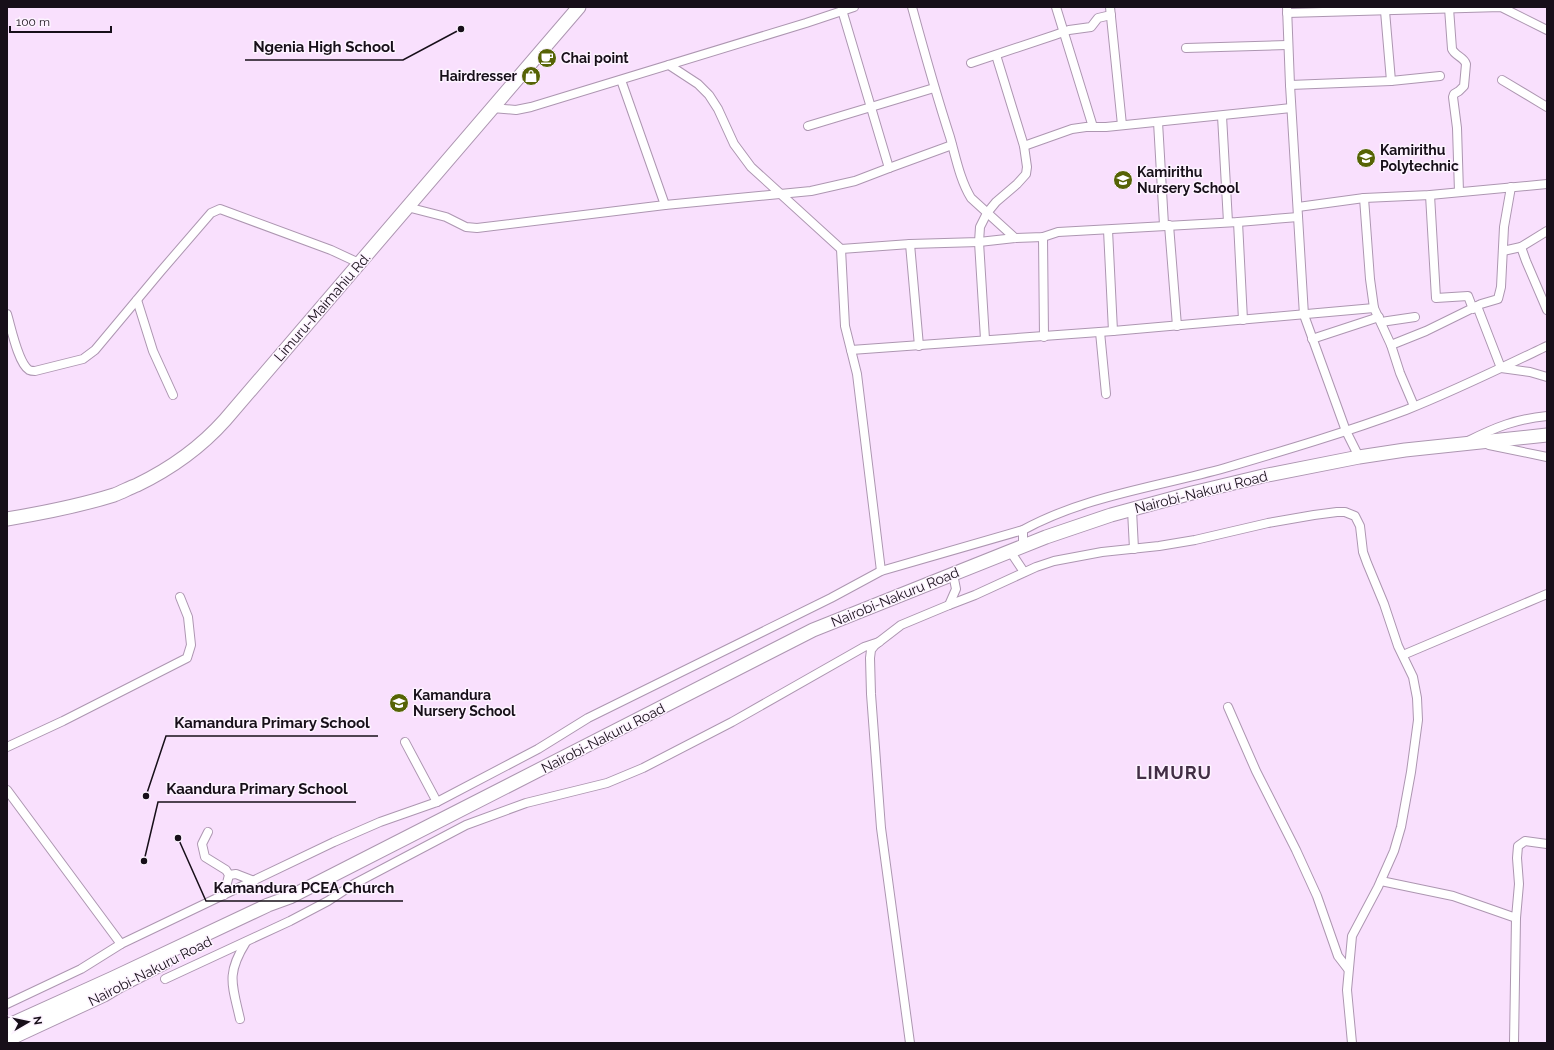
<svg xmlns="http://www.w3.org/2000/svg" width="1554" height="1050" viewBox="0 0 1554 1050" font-family="Raleway,sans-serif">
  <style>
    .lines { fill: none; stroke-linecap: round; stroke-linejoin: round }
    .minor-casing { stroke: #ad96b1; stroke-width: 10 }
    .trunk-casing { stroke: #ad96b1; stroke-width: 15 }
    .minor { stroke: #fff; stroke-width: 8 }
    .trunk { stroke: #fff; stroke-width: 13 }
    .labels { text-anchor: middle; dominant-baseline: central; stroke-width: 3; stroke-linejoin: round; paint-order: stroke }
    .poi-label { font-size: 14px; font-weight: bold; fill: #170f19; stroke: #fdf3ff; text-anchor: start }
    .street-label { font-size: 14px; fill: #170f19; stroke: #fdf3ff }
    .district-label { font-size: 18px; font-weight: bold; letter-spacing: 1px; fill: #422e45; stroke: #fdf3ff }
    .leader { fill: none; stroke: #170f19; stroke-width: 1.5 }
    .callout-dot { fill: #170f19; stroke: #fdf3ff; stroke-width: 1.5 }
    .callout-label { font-size: 15px; text-anchor: middle; font-weight: bold; fill: #170f19; stroke: #fdf3ff; stroke-width: 3; stroke-linejoin: round; paint-order: stroke }
  </style>
  <rect width="100%" height="100%" fill="#f9e0fd"/>
  <g class="lines">
    <defs>
      <g id="minor">
        <path d="M912,7C924,51 936,94 950,137C956,158 960,180 971,198L1015,238"/>
        <path d="M1056,7L1093,127"/>
        <path d="M1110,7L1122,125"/>
        <path d="M1287,7L1290,85L1304,315L1346,431L1359,457"/>
        <path d="M1449,8L1452,49C1455,56 1464,57 1466,64L1464,86L1459,91L1454,94L1453,97L1457,128L1459,192"/>
        <path d="M1287,13L1501,7L1547,30"/>
        <path d="M1186,48L1287,45"/>
        <path d="M971,63L1055,35L1069,30L1091,27L1098,18L1111,15"/>
        <path d="M669,65L698,84L709,95L718,109L734,144L751,167L841,249L845,326L857,374L881,571"/>
        <path d="M621,80L665,205"/>
        <path d="M1502,80L1547,107"/>
        <path d="M1391,81L1440,76"/>
        <path d="M1290,85L1391,81L1385,11"/>
        <path d="M492,108L516,110L531,107L806,23L854,7"/>
        <path d="M1222,116L1228,222"/>
        <path d="M1158,122L1164,225"/>
        <path d="M808,126L934,88"/>
        <path d="M1024,146L1072,129L1086,127H1106L1291,108"/>
        <path d="M889,168L952,145"/>
        <path d="M1430,195L1436,298L1468,296L1473,309"/>
        <path d="M1364,198L1370,279L1374,308L1391,345L1400,373L1414,406"/>
        <path d="M407,207L446,217L466,227L477,228L665,205L811,191L855,181L889,168L842,10"/>
        <path d="M1298,207L1364,198L1430,195L1547,184"/>
        <path d="M1238,222L1243,320"/>
        <path d="M1169,225L1177,326"/>
        <path d="M1108,230L1113,331"/>
        <path d="M1043,237L1044,337"/>
        <path d="M910,244L919,346"/>
        <path d="M1521,247L1526,261L1547,310"/>
        <path d="M841,249L910,244L979,242L1015,238L1043,237L1058,232L1238,222L1298,217"/>
        <path d="M1503,251L1521,247L1547,231"/>
        <path d="M137,300L153,351L173,395"/>
        <path d="M1477,306L1501,368L1530,372L1547,377"/>
        <path d="M7,314C11,327 18,363 29,370C31,371 33,371 35,371L83,359L95,350L161,271L211,213L220,209L331,250L359,263"/>
        <path d="M1381,322L1415,317"/>
        <path d="M1100,332L1106,394"/>
        <path d="M985,339L979,242L980,227L987,213L996,202L1017,184L1026,174L1027,167L1024,146L996,55"/>
        <path d="M1312,339L1379,317"/>
        <path d="M1391,345L1426,331L1481,304L1498,299L1501,287L1504,227L1511,187"/>
        <path d="M851,350L1113,331L1374,308"/>
        <path d="M1468,441C1496,427 1516,419 1547,416"/>
        <path d="M1489,445L1547,457"/>
        <path d="M1132,510L1134,549"/>
        <path d="M1023,546V530C1085,496 1157,487 1225,468C1286,450 1347,432 1406,410C1454,391 1501,368 1547,346"/>
        <path d="M1010,551L1024,572"/>
        <path d="M949,605L975,595L1036,567L1054,561L1102,552L1159,546L1195,540L1268,523L1314,515L1337,512H1345L1355,516L1360,526L1363,552L1367,563L1384,604L1398,646L1413,677L1417,698L1418,720L1411,772L1401,827L1394,851L1378,887L1352,936L1347,990L1352,1043"/>
        <path d="M1403,655L1547,594"/>
        <path d="M1228,707L1256,771L1296,850L1317,896L1338,956L1348,969"/>
        <path d="M405,742L437,802"/>
        <path d="M7,747L63,721L187,658L191,645L188,617L180,597"/>
        <path d="M7,790L121,944L81,969L7,1004"/>
        <path d="M208,832L202,844L205,857L226,870L229,875L224,895"/>
        <path d="M229,875L236,874L254,881"/>
        <path d="M1381,881L1453,896L1516,918L1519,884L1517,858L1518,846L1525,841L1547,844"/>
        <path d="M121,944L334,842L380,822L437,802L538,749L588,718L831,598L881,571L1023,530"/>
        <path d="M165,979L290,921L328,901L354,884L466,825L526,803L607,783L643,768L732,722L864,647L879,642"/>
        <path d="M240,1019C232,984 226,974 246,942"/>
        <path d="M910,1043L881,828L871,694L870,658L871,650L875,645L901,625L949,605L956,589L953,574"/>
        <path d="M1514,1043L1516,918"/>
      </g>
      <g id="trunk">
        <path d="M7,519C43,513 79,506 114,495C122,492 129,488 137,485C170,469 200,448 225,420L579,7"/>
        <path d="M7,1026L113,978L268,905L290,897L813,630L1046,537L1111,515L1192,493L1263,476L1359,457L1405,450L1547,435"/>
        <path d="M7,1040L104,995L119,986L166,962"/>
      </g>
    </defs>
    <use href="#minor" class="minor-casing"/>
    <use href="#trunk" class="trunk-casing"/>
    <use href="#minor" class="minor"/>
    <use href="#trunk" class="trunk"/>
  </g>
  <defs>
    <symbol id="cafe-disc" viewBox="-11 -11 22 22"><circle r="9.5" fill="#566305" stroke="#fdf3ff"/><path d="M-5.5-4.5H6V0H3Q3 3.5 0 3.5H-2.5Q-5.5 3.5-5.5 0ZM3-3.2v2h1.7v-2ZM-6 4.5H4V6H-6Z" fill="#fff"/></symbol>
    <symbol id="shop-disc" viewBox="-11 -11 22 22"><circle r="9.5" fill="#566305" stroke="#fdf3ff"/><path d="M-5-2.5h2.3a2.7 3.5 0 0 1 5.4 0H5L5.5 6h-11ZM-1.5-2.5h3a1.5 2.3 0 0 0-3 0Z" fill="#fff"/></symbol>
    <symbol id="school-disc" viewBox="-11 -11 22 22"><circle r="9.5" fill="#566305" stroke="#fdf3ff"/><path d="M0-5L7-2L0 1L-7-2ZM-4 1L0 2.5L4 1V4Q0 6-4 4Z" fill="#fff"/></symbol>
  </defs>
  <g fill-rule="evenodd">
    <use href="#cafe-disc" x="536" y="47" width="22" height="22"/>
    <use href="#shop-disc" x="520" y="65" width="22" height="22"/>
    <use href="#school-disc" x="1355" y="147" width="22" height="22"/>
    <use href="#school-disc" x="1112" y="169" width="22" height="22"/>
    <use href="#school-disc" x="388" y="692" width="22" height="22"/>
  </g>
  <g class="labels">
    <g class="poi-label">
      <text x="561" y="58">Chai point</text>
      <text x="517" y="76" text-anchor="end">Hairdresser</text>
      <text x="1380" y="150">Kamirithu<tspan x="1380" dy="16">Polytechnic</tspan></text>
      <text x="1137" y="172">Kamirithu<tspan x="1137" dy="16">Nursery School</tspan></text>
      <text x="413" y="695">Kamandura<tspan x="413" dy="16">Nursery School</tspan></text>
    </g>
    <g class="street-label">
      <text transform="translate(322 307) rotate(-49)">Limuru-Maimahiu Rd.</text>
      <text transform="translate(1201 492) rotate(-14)">Nairobi-Nakuru Road</text>
      <text transform="translate(895 597) rotate(-22)">Nairobi-Nakuru Road</text>
      <text transform="translate(603 738) rotate(-27)">Nairobi-Nakuru Road</text>
      <text transform="translate(150 971) rotate(-27)">Nairobi-Nakuru Road</text>
    </g>
    <g class="district-label">
      <text x="1174" y="772">LIMURU</text>
    </g>
  </g>
  <path class="leader" d="M461 29L403 60H245M146 796L166 736H378M144 861L158 802H356M178 838L206 901H403"/>
  <g class="callout-dot">
    <circle cx="461" cy="29" r="4"/>
    <circle cx="146" cy="796" r="4"/>
    <circle cx="144" cy="861" r="4"/>
    <circle cx="178" cy="838" r="4"/>
  </g>
  <g class="callout-label">
    <text x="324" y="52">Ngenia High School</text>
    <text x="272" y="728">Kamandura Primary School</text>
    <text x="257" y="794">Kaandura Primary School</text>
    <text x="304" y="893">Kamandura PCEA Church</text>
  </g>
  <rect width="1554" height="1050" fill="none" stroke="#170f19" stroke-width="16"/>
  <g transform="translate(28 1022) rotate(81)" stroke="#fdf3ff" stroke-width="3" paint-order="stroke">
  <path d="M0-3L7 15L0 10L-7 15Z" fill="#170f19"/>
  <text y="-6" font-size="11" font-weight="bold" text-anchor="middle" fill="#170f19">N</text>
  </g>
  <path d="M10 26v6h101v-6" fill="none" stroke="#170f19" stroke-width="2"/>
  <text x="16" y="26" font-size="12" fill="#170f19" stroke="#fdf3ff" stroke-width="3" paint-order="stroke">100 m</text>
</svg>
